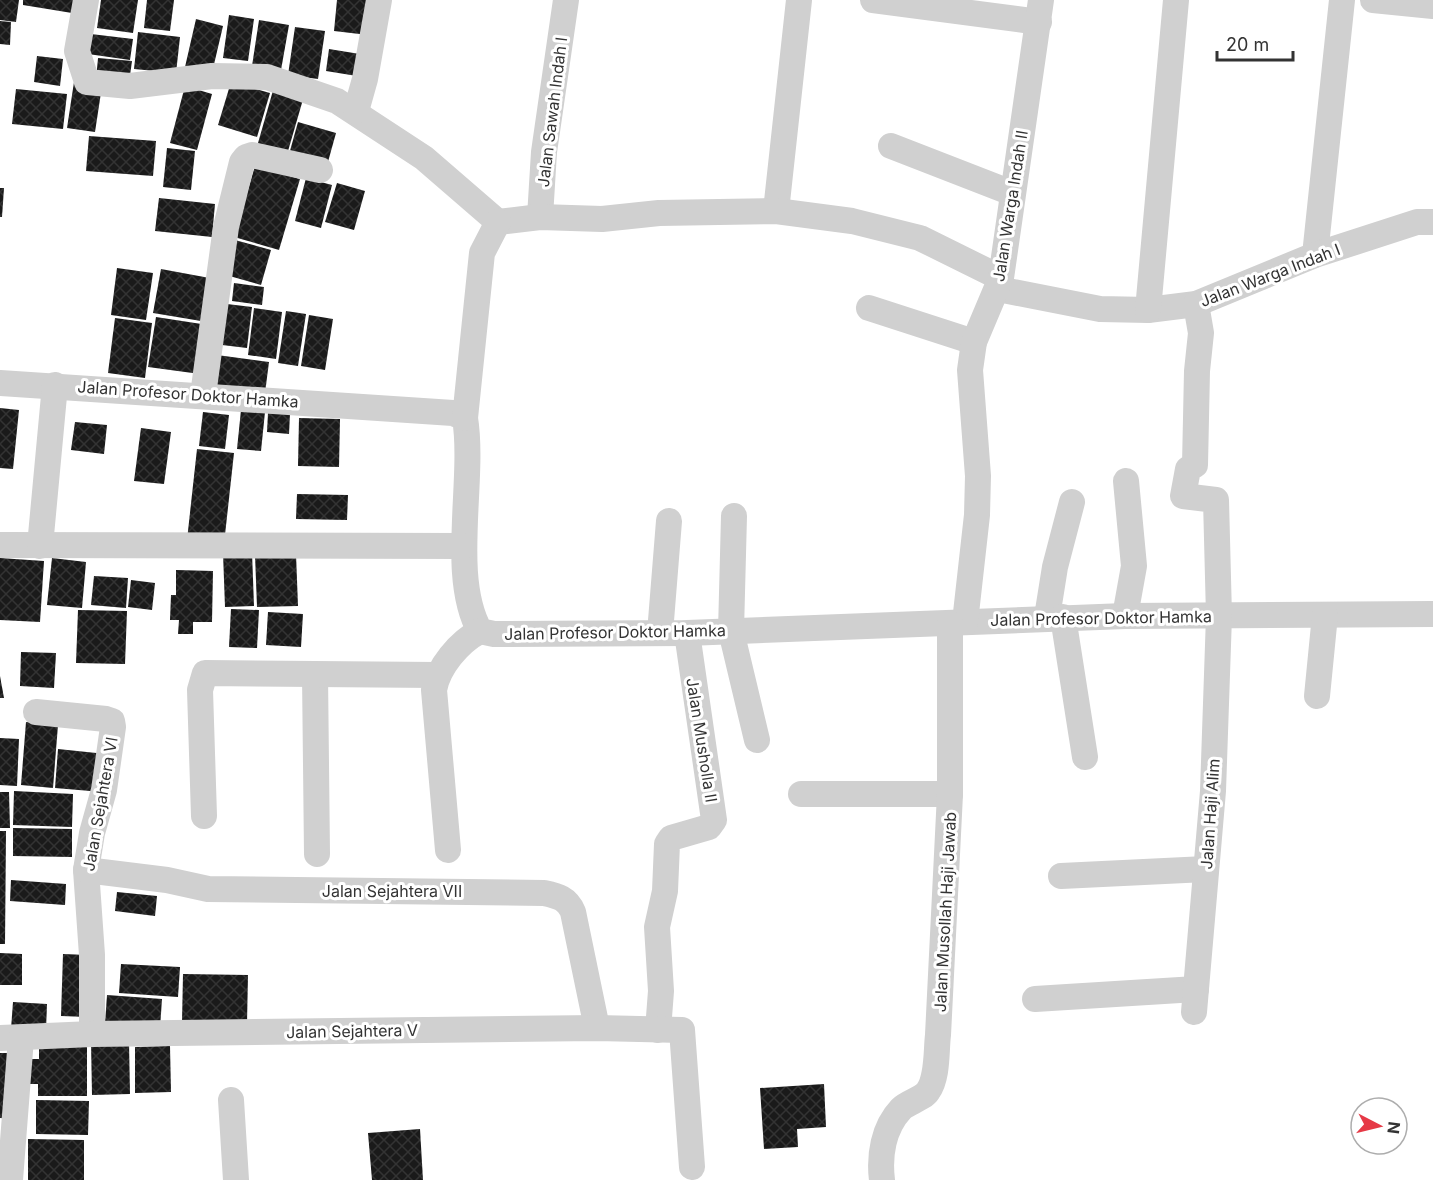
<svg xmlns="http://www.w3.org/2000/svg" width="1433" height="1180" viewBox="0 0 1433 1180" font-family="Inter,sans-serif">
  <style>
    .building { fill: url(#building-cross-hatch) }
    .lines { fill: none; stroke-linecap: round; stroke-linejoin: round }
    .minor { stroke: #d0d0d0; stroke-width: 26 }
    .labels { text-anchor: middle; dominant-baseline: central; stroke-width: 6; stroke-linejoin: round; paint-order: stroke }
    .street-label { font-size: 16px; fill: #333; stroke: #fff }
  </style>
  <defs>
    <pattern id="building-cross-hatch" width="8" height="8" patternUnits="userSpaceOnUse" patternTransform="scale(1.5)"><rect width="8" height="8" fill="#1a1a1a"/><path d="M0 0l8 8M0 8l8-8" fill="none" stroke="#333"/></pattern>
  </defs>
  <rect width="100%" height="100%" fill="#fff"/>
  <g class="building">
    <path d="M0,0H19L16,22L0,20Z"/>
    <path d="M23,0H74L72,13L23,5Z"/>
    <path d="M101,0H138L133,33L97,28Z"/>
    <path d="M147,0H174L170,31L144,28Z"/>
    <path d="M337,0H372L368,35L334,31Z"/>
    <path d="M229,15L254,19L248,61L223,58Z"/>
    <path d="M196,19L223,26L212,73L185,67Z"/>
    <path d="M259,20L289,25L281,70L252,66Z"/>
    <path d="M0,21L11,22L10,45L0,44Z"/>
    <path d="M295,27L325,31L318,79L288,75Z"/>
    <path d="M138,32L180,37L176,73L134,69Z"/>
    <path d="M91,34L133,39L130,60L88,54Z"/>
    <path d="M329,49L366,55L363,77L326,71Z"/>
    <path d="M37,56L63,59L60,86L34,82Z"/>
    <path d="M98,58L132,61L129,83L96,80Z"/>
    <path d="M74,82L102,86L95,132L67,128Z"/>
    <path d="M231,82L270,93L257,137L218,125Z"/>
    <path d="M185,86L212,94L197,150L170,143Z"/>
    <path d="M274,87L304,96L286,158L256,150Z"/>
    <path d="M16,89L67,94L63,129L12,124Z"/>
    <path d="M298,122L336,133L326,169L288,158Z"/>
    <path d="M89,136L156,141L153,176L86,171Z"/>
    <path d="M167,148L195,151L191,190L163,187Z"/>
    <path d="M255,166L300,179L279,250L234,237Z"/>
    <path d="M306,178L332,185L321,228L295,221Z"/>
    <path d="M337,183L365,191L354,230L325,222Z"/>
    <path d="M0,188H4L2,217H0Z"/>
    <path d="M159,198L215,204L212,237L155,231Z"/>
    <path d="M235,240L271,250L261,285L226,275Z"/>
    <path d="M117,268L153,273L146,320L111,315Z"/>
    <path d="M161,269L215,279L207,322L153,313Z"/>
    <path d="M234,283L264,287L262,305L232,301Z"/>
    <path d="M227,304L252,307L247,348L222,345Z"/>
    <path d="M254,308L282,312L276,359L248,355Z"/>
    <path d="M286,311L306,314L298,366L278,363Z"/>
    <path d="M309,315L333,319L325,370L301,366Z"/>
    <path d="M156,317L208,325L200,374L148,367Z"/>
    <path d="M115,318L152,323L145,378L108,373Z"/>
    <path d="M217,355L269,362L265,393L213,385Z"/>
    <path d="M0,408L19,410L13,469L0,468Z"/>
    <path d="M241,410L265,412L261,451L237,449Z"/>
    <path d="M203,412L229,415L225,449L199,446Z"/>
    <path d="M268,413L290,414L289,434L267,432Z"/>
    <path d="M299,418L340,419L339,467L298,466Z"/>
    <path d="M75,422L107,425L104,454L71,450Z"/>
    <path d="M141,428L171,432L164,484L134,481Z"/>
    <path d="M197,449L234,453L224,544L187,540Z"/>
    <path d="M297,494L348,495L347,520L296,519Z"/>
    <path d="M252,552L254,606L225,607L223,553Z"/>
    <path d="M296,554L298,606L257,607L255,555Z"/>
    <path d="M0,558L44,561L40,622L0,620Z"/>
    <path d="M52,558L86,562L82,608L47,605Z"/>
    <path d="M176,570L213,571L212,622H193V634H178L179,620H170L171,595H176Z"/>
    <path d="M94,576L128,578L126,608L91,605Z"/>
    <path d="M131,580L155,583L152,610L128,607Z"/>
    <path d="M231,609L259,610L257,648L229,647Z"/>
    <path d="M78,610L127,611L125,664L76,663Z"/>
    <path d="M268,612L303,614L301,647L266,645Z"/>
    <path d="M21,652L56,653L54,688L20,686Z"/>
    <path d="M0,676L4,698H0Z"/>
    <path d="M26,722L58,725L53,788L21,785Z"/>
    <path d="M0,738L19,739L17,786L0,785Z"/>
    <path d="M58,749L106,754L102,792L55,788Z"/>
    <path d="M14,791L73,794L72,827L13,825Z"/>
    <path d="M0,792H9L10,828H0Z"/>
    <path d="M13,828L72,829V857L13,856Z"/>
    <path d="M0,831H6L5,944H0Z"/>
    <path d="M11,880L66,884L65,905L10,901Z"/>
    <path d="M117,892L157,896L155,916L115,911Z"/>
    <path d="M0,953L22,954V985H0Z"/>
    <path d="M63,954L88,955L87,1017L61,1016Z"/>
    <path d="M121,964L180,967L178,997L119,993Z"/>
    <path d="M183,974L248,975L247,1024L182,1022Z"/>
    <path d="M107,995L162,999L160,1028L105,1024Z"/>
    <path d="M13,1002L47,1004L46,1031L11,1029Z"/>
    <path d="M91,1042H129L130,1094L92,1095Z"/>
    <path d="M39,1043H87V1096H38V1084H29V1059H39Z"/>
    <path d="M170,1046L171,1092L135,1093V1047Z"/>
    <path d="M0,1053H15L12,1119L0,1118Z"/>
    <path d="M824,1084L826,1127L797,1129L798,1147L764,1149L760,1088Z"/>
    <path d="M36,1100L89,1101L88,1135L36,1134Z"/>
    <path d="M420,1129L423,1180H372L368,1133Z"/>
    <path d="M28,1139L84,1140V1180H28Z"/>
  </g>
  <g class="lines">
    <g class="minor">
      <path d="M86,0L77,51L87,82L130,86L212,76L267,77L337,101L424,158L498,222"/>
      <path d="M873,0L1039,22"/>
      <path d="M1373,0L1433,6"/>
      <path d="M356,111L365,79L379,0"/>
      <path d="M891,146L1012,193"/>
      <path d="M776,211L799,0"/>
      <path d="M540,217L544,152L566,0"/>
      <path d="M498,222L540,217L602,219L659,213L776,211L852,221L920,238L1001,278"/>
      <path d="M1315,255L1342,0"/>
      <path d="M998,289L1100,309L1148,310L1196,304L1315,255L1417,222H1433"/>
      <path d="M869,308L974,342"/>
      <path d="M1148,310L1176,0"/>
      <path d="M0,383L453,413L465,418C475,480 449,577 480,631L494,634L687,633L1125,616L1433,614"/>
      <path d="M203,395L226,227L242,162L246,157L252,155L320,170"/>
      <path d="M465,418L482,253L498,222"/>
      <path d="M734,516L731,631L757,740"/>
      <path d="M0,545L464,546"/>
      <path d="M40,546L55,385"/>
      <path d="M1125,616L1134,566L1126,481"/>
      <path d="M1047,617L1055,567L1072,502"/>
      <path d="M1063,617L1085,757"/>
      <path d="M965,622L977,515L978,476L970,370L974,342L1001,278L1041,0"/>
      <path d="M660,633L669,521"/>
      <path d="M315,674L317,854"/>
      <path d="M1317,696L1325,615"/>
      <path d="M36,712L106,719L112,721L113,727L104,790L92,833L86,870L92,955V1034"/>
      <path d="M801,794H950"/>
      <path d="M204,816L200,690L205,673L437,675"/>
      <path d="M448,850L434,690C438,667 459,642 480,631"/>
      <path d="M86,870L167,880L208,889L544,893C558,896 567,898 573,912L597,1028"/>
      <path d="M1061,876L1206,869"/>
      <path d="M1035,999L1196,989"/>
      <path d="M1194,1012L1213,791L1219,616L1216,500L1183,496L1188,469L1195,465L1197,371L1201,333L1196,304"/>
      <path d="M658,1030L661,991L657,927L665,891L667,844L671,838L709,827L714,820L687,633"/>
      <path d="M0,1038L92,1034L597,1028L682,1030L692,1167"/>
      <path d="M231,1100L236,1180"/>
      <path d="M10,1180L21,1038"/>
      <path d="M882,1180C879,1156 883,1128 901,1109C908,1102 923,1099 928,1091C938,1077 936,1051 938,1035L950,794V624"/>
    </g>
  </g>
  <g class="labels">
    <g class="street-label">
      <text transform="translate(552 112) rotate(-83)">Jalan Sawah Indah I</text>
      <text transform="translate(1010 206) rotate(-81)">Jalan Warga Indah II</text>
      <text transform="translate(1270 275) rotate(-21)">Jalan Warga Indah I</text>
      <text transform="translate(188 394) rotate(4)">Jalan Profesor Doktor Hamka</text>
      <text transform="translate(1101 618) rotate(-1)">Jalan Profesor Doktor Hamka</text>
      <text transform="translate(615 632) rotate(-1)">Jalan Profesor Doktor Hamka</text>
      <text transform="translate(702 740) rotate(81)">Jalan Musholla II</text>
      <text transform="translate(100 804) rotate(-80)">Jalan Sejahtera VI</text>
      <text transform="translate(1210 814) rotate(-86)">Jalan Haji Alim</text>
      <text x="392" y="891">Jalan Sejahtera VII</text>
      <text transform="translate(945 912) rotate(-87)">Jalan Musollah Haji Jawab</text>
      <text transform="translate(352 1031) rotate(-1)">Jalan Sejahtera V</text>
    </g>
  </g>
  <g transform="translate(1379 1126) rotate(97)"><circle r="28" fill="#ffffff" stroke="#adadad" stroke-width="1.5"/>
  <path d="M0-4.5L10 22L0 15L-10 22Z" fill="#e63946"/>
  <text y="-9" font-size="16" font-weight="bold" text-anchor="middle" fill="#333333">N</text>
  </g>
  <path d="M1217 51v9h76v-9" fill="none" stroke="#333333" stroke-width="3"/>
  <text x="1226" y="51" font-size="18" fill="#333333" stroke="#ffffff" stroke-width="4.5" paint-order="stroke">20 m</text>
</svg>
